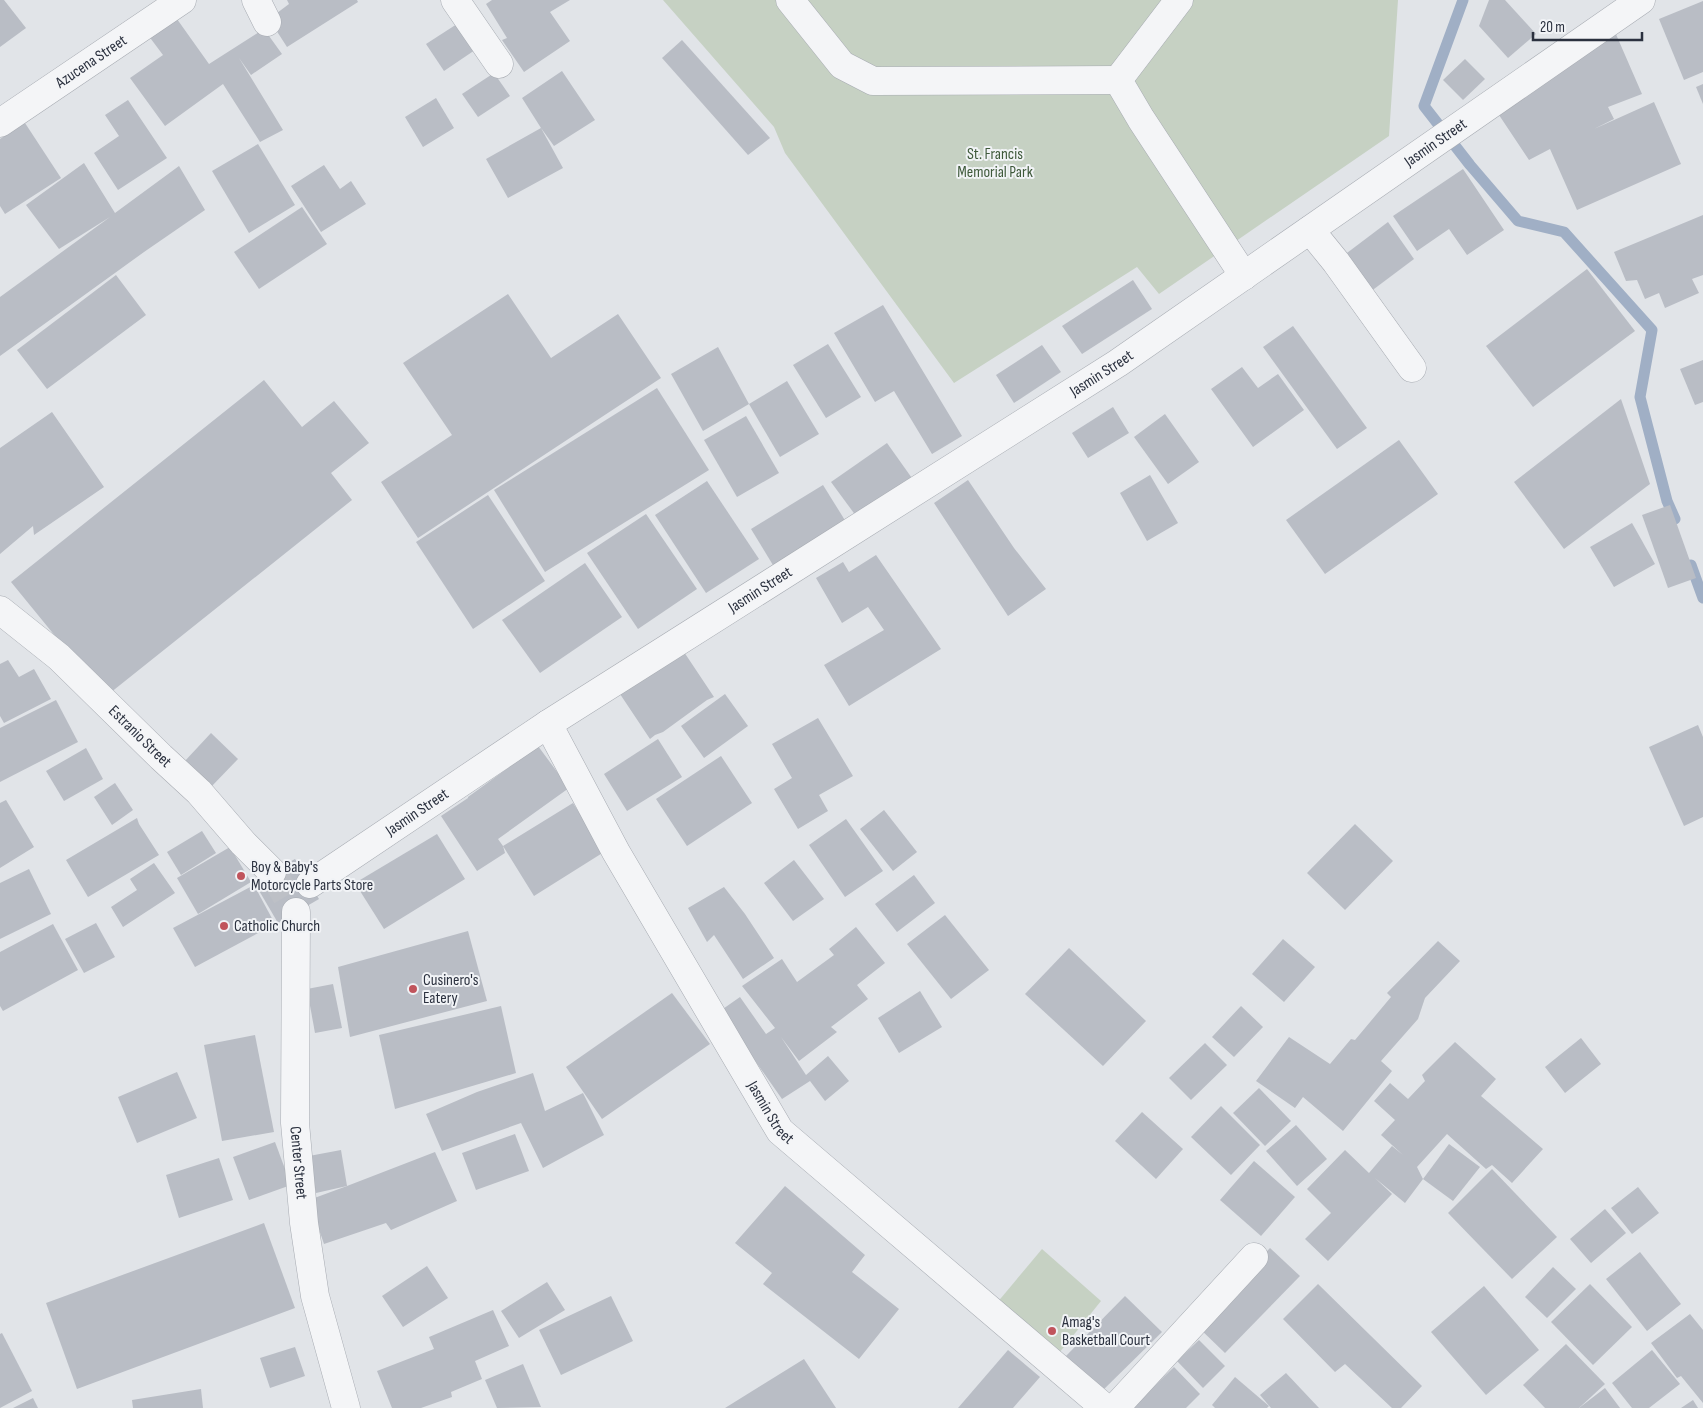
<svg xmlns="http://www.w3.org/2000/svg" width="1703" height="1408" viewBox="0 0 1703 1408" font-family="'Sofia Sans Condensed',sans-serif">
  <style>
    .green { fill: #c6d1c3 }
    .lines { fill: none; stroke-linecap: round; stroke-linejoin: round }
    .stream { stroke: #a0afc5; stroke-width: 11 }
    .building { fill: #b9bdc5 }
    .minor-tunnel { stroke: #bdc0c6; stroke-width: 28; stroke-dasharray: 28 14; stroke-linecap: butt }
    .minor-casing { stroke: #a7abb2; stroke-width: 29 }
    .minor { stroke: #f4f5f7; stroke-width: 28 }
    .poi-dot { fill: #c0545c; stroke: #f1f3f6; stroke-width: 2 }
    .labels { text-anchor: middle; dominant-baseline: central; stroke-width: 4; stroke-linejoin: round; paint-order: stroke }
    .street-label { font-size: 16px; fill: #2b313f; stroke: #f1f3f6 }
    .park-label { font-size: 16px; fill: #3e593a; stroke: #f1f3f6 }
    .poi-label { font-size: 16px; fill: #2b313f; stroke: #f1f3f6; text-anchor: start }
  </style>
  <rect width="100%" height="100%" fill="#e1e4e8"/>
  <g class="green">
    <path d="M663,0H1398L1389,136L1159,294L1137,267L954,383L785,153L774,127Z"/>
    <path d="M1042,1249L1101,1301L1055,1358L996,1304Z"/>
  </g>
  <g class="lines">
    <g class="stream">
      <path d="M1463,0L1424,106L1470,165L1518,221L1564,232L1652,330L1640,397L1667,501L1675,519"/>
      <path d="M1691,565L1703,598"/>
    </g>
  </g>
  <g class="building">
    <path d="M0,0H4L26,28L0,47Z"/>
    <path d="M287,0H357L358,2L287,47L269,19L289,4Z"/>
    <path d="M492,0H570L550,12L570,41L524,72L502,40L507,38L486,4Z"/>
    <path d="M1489,0H1505L1536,34L1508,58L1479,26Z"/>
    <path d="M1703,1V72L1684,80L1659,19Z"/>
    <path d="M172,12L209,64L264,29L282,54L251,75L239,58L283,130L260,142L223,84L165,126L130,78L163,55L145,31Z"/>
    <path d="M457,24L475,50L444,71L426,44Z"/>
    <path d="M1615,32L1642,94L1608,107L1614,119L1594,129L1654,102L1681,164L1577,210L1550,149L1529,160L1497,112Z"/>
    <path d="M682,40L770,138L748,155L662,58Z"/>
    <path d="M1465,59L1485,79L1463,100L1443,80Z"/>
    <path d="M562,71L595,120L554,146L541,128L563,168L508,198L486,159L541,128L522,98Z"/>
    <path d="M494,73L510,96L478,117L462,94Z"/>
    <path d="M1703,84V104L1696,87Z"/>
    <path d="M436,98L454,128L423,147L405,117Z"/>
    <path d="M128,100L167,158L118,190L94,153L119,136L105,115Z"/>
    <path d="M25,123L61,178L5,214L0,206V139Z"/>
    <path d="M258,144L295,205L249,233L212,171Z"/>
    <path d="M84,163L115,213L179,166L205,210L144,252L0,356V297L110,217L59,249L26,205Z"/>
    <path d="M324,165L340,189L351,181L366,204L321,232L291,186Z"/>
    <path d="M1463,169L1504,230L1467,255L1449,229L1417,251L1393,216Z"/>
    <path d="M302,207L327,244L259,289L234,252Z"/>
    <path d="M1703,215V275L1692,279L1699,293L1665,308L1659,293L1645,299L1637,280L1626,281L1614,252Z"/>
    <path d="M1388,222L1414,259L1366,295L1339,259Z"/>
    <path d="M1587,269L1635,331L1533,407L1486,346Z"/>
    <path d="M116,275L146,315L47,389L17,350Z"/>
    <path d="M1133,280L1152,309L1082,354L1062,326Z"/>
    <path d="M508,294L551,358L618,314L661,378L418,538L381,482L452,435L403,363Z"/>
    <path d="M883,305L962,436L932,454L894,391L875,402L834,333Z"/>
    <path d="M1293,326L1367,428L1337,449L1263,347Z"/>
    <path d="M828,344L861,397L826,418L793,365Z"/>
    <path d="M1042,345L1061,372L1014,403L996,375Z"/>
    <path d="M718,347L749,404L703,431L671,374Z"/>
    <path d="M1703,360V402L1695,405L1680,369Z"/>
    <path d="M1242,367L1258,388L1278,374L1304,410L1253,447L1211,389Z"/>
    <path d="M264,380L302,427L334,401L369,443L331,473L352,500L105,697L11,582Z"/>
    <path d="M787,381L819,434L780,457L749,404Z"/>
    <path d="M657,388L709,470L545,572L494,490Z"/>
    <path d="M1621,399L1650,484L1564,549L1514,482Z"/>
    <path d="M1113,407L1129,433L1088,458L1072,433Z"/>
    <path d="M52,412L104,487L34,535L33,526L0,554V448Z"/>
    <path d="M1165,414L1199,462L1168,484L1134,437Z"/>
    <path d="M746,416L779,473L737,497L704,440Z"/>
    <path d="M1399,440L1438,494L1325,574L1286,520Z"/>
    <path d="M887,443L914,481L859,520L831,482Z"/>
    <path d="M1150,475L1178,523L1147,541L1120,493Z"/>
    <path d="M968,480L1014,548L1046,589L1008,616L934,503Z"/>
    <path d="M707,481L759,559L706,593L655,515Z"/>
    <path d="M823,485L851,530L779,575L751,529Z"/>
    <path d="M488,495L545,581L473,629L416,542Z"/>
    <path d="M1670,505L1696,578L1668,588L1642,515Z"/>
    <path d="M646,514L697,589L638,629L587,553Z"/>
    <path d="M1632,523L1655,564L1614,587L1590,547Z"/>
    <path d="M876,555L941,649L849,706L824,665L884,630L868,607L842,623L816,578L843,562L849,572Z"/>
    <path d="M585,563L622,617L540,673L502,620Z"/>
    <path d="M684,652L714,697L707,700L663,732L655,735L650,739L620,694Z"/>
    <path d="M8,660L19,677L34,669L51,699L4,723L0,716V664Z"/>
    <path d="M725,694L748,726L704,758L681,726Z"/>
    <path d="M56,700L78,742L0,782V728Z"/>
    <path d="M818,718L853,776L819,795L828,811L798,829L774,789L792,778L772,744Z"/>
    <path d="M1698,725L1703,737V817L1684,826L1649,747Z"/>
    <path d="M211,733L238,759L210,788L184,762Z"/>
    <path d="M658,739L682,777L627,811L604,774Z"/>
    <path d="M538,746L569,788L498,839L503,846L573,803L604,852L534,896L503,846L505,853L477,871L441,816L468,798V797Z"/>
    <path d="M86,748L103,779L64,801L46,771Z"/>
    <path d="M721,756L752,803L687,846L656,799Z"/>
    <path d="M115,783L133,810L112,825L94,797Z"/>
    <path d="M6,800L34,847L0,868V803Z"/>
    <path d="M884,810L917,852L893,871L860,829Z"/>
    <path d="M137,818L139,824L159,855L88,897L66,860Z"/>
    <path d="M846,819L883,871L845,897L809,845Z"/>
    <path d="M1355,824L1393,861L1345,910L1307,873Z"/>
    <path d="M202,831L216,853L181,875L167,852Z"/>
    <path d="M437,834L465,879L384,929L355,883Z"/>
    <path d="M230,847L251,882L198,914L177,878Z"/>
    <path d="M295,859L319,899L278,923L254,882Z"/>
    <path d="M794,860L824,899L793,921L764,883Z"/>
    <path d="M154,863L175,893L123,927L111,907L137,890L130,879Z"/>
    <path d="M29,869L51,914L0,939V883Z"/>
    <path d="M914,875L935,903L897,932L875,904Z"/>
    <path d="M254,885L275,924L195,967L173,928Z"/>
    <path d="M724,887L745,914L774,958L743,979L714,935L707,942L688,908Z"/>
    <path d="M945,915L989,970L951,999L907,944Z"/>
    <path d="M96,923L115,957L84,973L65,939Z"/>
    <path d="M53,924L78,970L3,1011L0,1006V952Z"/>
    <path d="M856,927L885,963L857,985L868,999L831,1027L837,1032L799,1061L781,1037L806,1075L828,1056L849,1081L825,1101L810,1081L782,1099L720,1011L740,997L766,1034L775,1028L742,986L782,959L797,982L834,955L829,949Z"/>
    <path d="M468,931L487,1001L350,1037L338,967Z"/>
    <path d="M1283,939L1315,967L1284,1002L1252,974Z"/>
    <path d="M1438,941L1460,961L1425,998L1418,1019L1381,1061L1392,1071L1343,1131L1303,1097L1295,1108L1256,1081L1289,1037L1330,1064L1351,1039L1355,1040L1391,997L1387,993Z"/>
    <path d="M1069,948L1146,1021L1103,1066L1025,994Z"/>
    <path d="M333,984L342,1028L315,1033L307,989Z"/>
    <path d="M920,991L942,1027L899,1053L878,1018Z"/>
    <path d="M672,993L710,1044L602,1119L566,1067Z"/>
    <path d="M501,1006L516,1073L395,1109L379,1035Z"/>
    <path d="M1241,1006L1263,1027L1234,1057L1212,1037Z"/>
    <path d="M255,1035L274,1132L222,1141L204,1045Z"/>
    <path d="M1581,1038L1601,1064L1565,1093L1545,1067Z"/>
    <path d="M1455,1042L1496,1079L1481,1096L1543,1149L1512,1183L1492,1165L1486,1169L1447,1134L1417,1167L1423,1179L1405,1203L1375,1178L1392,1194L1328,1261L1305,1239L1331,1213L1307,1189L1345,1150L1369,1173L1392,1146L1403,1155L1381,1135L1395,1120L1374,1101L1390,1083L1408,1099L1425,1081L1422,1075Z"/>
    <path d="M1205,1043L1227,1065L1191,1100L1169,1078Z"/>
    <path d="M177,1072L197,1118L137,1143L118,1097Z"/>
    <path d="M533,1073L545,1111L583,1093L604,1135L543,1168L521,1123L442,1151L426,1114L477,1092Z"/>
    <path d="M1259,1088L1291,1121L1265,1146L1233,1113Z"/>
    <path d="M1221,1106L1260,1145L1231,1175L1191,1137Z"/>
    <path d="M1142,1112L1183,1149L1156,1179L1115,1141Z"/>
    <path d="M1296,1125L1327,1159L1297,1186L1266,1151Z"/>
    <path d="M515,1134L529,1171L476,1190L462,1153Z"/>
    <path d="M275,1142L291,1185L249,1200L233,1157Z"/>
    <path d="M1449,1144L1480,1167L1453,1201L1423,1179Z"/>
    <path d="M341,1150L347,1186L435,1152L457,1201L391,1230L386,1223L324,1244L309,1200L347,1186L316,1193L309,1156Z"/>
    <path d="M219,1158L233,1200L179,1218L166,1175Z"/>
    <path d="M1254,1161L1295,1197L1261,1236L1220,1200Z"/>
    <path d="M1492,1169L1557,1237L1512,1279L1448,1213Z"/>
    <path d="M785,1186L865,1255L852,1272L899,1309L859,1359L763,1284L772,1273L735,1243Z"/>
    <path d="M1638,1187L1659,1213L1632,1234L1611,1208Z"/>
    <path d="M1605,1209L1626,1233L1591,1263L1570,1239Z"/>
    <path d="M264,1223L295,1308L77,1389L46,1303Z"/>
    <path d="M1270,1248L1300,1276L1225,1353L1197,1326Z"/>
    <path d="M1640,1252L1681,1304L1647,1331L1606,1279Z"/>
    <path d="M427,1266L448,1298L403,1327L382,1296Z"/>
    <path d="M1553,1267L1576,1289L1547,1318L1525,1297Z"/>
    <path d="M547,1282L565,1310L519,1338L501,1311Z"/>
    <path d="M1318,1284L1422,1386L1401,1408H1392L1345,1364L1335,1372L1283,1319Z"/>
    <path d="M1590,1284L1632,1327L1593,1365L1551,1322Z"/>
    <path d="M1484,1286L1539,1350L1486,1395L1431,1332Z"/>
    <path d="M611,1296L633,1341L561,1375L539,1330Z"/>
    <path d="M1125,1296L1162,1332L1099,1394L1064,1358Z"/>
    <path d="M493,1310L509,1346L475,1361L482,1379L451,1392L452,1397L421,1408H392L377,1371L434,1349L429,1337Z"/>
    <path d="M1690,1314L1703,1330V1403L1681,1376L1677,1378L1651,1343Z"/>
    <path d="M2,1333L32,1391L0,1408V1334Z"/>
    <path d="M1199,1340L1225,1366L1203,1388L1177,1361Z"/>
    <path d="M1566,1344L1605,1384L1579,1408H1545L1523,1385Z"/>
    <path d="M295,1347L305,1376L270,1388L260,1358Z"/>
    <path d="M1008,1350L1040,1377L1013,1408H958Z"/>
    <path d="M1652,1350L1680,1384L1649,1408H1632L1612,1383Z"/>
    <path d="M804,1359L836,1408H725Z"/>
    <path d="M523,1364L541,1407L497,1408L485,1380Z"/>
    <path d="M1174,1367L1200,1394L1186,1408H1132Z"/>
    <path d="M1286,1373L1319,1408H1271L1260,1395Z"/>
    <path d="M1235,1377L1269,1406L1267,1408H1215L1212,1405Z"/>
    <path d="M1605,1388L1620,1408H1579Z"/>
    <path d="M201,1389L203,1408H133L132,1400Z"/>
    <path d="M33,1398L38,1408H13Z"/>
    <path d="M1693,1400L1698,1408H1681Z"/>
  </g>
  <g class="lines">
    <path class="minor-tunnel" d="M272,872L296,912"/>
    <defs>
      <g id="minor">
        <path d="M256,0L267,22"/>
        <path d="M455,0L499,64"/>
        <path d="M790,0L842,65L873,81L1118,80"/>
        <path d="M1179,0L1118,80L1141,119L1244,276"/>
        <path id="s1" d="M0,123L182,0"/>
        <path d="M1310,230L1336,262L1412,368"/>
        <path id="s2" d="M0,610L59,657L161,757L199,792L243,843L272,872"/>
        <path id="s3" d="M548,724L616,852L780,1131L1105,1408"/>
        <path id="s4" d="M310,884L548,724L1118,363L1641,0"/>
        <path id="s5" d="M296,912L295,1123L304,1223L315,1296L346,1408"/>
        <path d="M1115,1408L1254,1257"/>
      </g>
    </defs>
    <use href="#minor" class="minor-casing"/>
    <use href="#minor" class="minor"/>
  </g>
  <g class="poi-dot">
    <circle cx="241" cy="876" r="5"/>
    <circle cx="224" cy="926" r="5"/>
    <circle cx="413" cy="989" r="5"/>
    <circle cx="1052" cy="1331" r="5"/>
  </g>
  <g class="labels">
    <g class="street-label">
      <text stroke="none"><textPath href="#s1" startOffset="110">Azucena Street</textPath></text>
      <text stroke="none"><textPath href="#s4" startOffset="1348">Jasmin Street</textPath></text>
      <text stroke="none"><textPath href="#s4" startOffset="942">Jasmin Street</textPath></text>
      <text stroke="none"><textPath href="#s4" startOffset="538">Jasmin Street</textPath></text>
      <text stroke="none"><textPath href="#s2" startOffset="189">Estranio Street</textPath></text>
      <text stroke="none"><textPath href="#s4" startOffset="129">Jasmin Street</textPath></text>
      <text stroke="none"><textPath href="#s3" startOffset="448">Jasmin Street</textPath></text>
      <text stroke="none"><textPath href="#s5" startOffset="251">Center Street</textPath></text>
    </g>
    <g class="park-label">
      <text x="995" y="154">St. Francis<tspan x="995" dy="18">Memorial Park</tspan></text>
    </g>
    <g class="poi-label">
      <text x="251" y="867">Boy &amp; Baby's<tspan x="251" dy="18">Motorcycle Parts Store</tspan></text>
      <text x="234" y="926">Catholic Church</text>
      <text x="423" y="980">Cusinero's<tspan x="423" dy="18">Eatery</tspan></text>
      <text x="1062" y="1322">Amag's<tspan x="1062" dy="18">Basketball Court</tspan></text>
    </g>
  </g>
  <path d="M1533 32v8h109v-8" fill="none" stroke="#2b313f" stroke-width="2.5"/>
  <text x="1540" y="32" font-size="15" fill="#2b313f" stroke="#f1f3f6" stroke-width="4" paint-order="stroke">20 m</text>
</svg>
